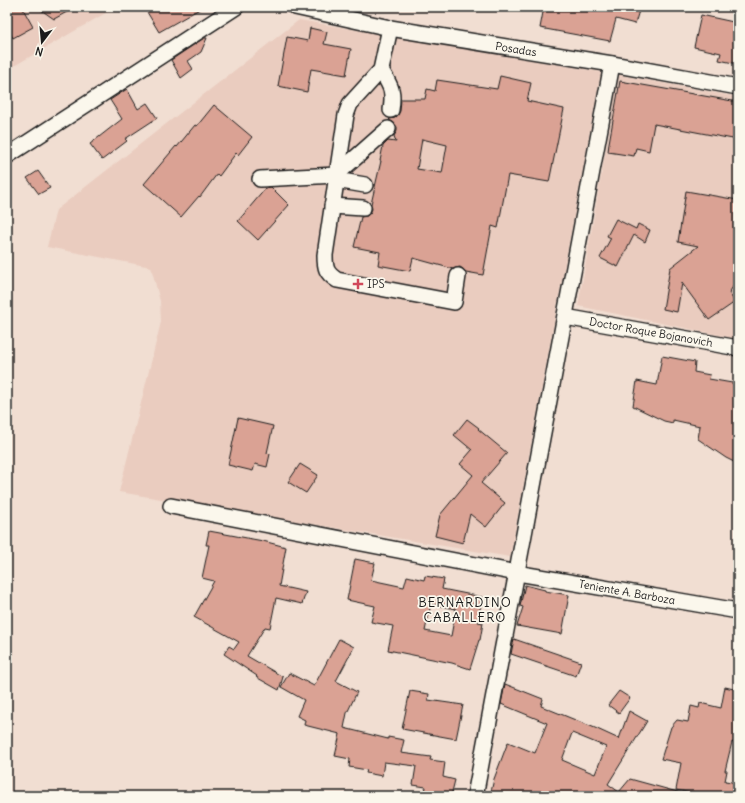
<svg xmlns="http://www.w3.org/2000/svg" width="745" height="803" viewBox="0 0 745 803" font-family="Delius,sans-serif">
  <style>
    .built { fill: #eaccbf }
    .building { fill: #daa294; stroke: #1c1c1c; fill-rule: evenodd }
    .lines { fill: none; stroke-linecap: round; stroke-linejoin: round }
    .minor-casing { stroke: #1c1c1c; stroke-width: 18 }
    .minor { stroke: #fbf7ec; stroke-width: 15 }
    .poi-dot { fill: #d1495b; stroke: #fbf7ec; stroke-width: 1.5 }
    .labels { text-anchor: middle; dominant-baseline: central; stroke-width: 3.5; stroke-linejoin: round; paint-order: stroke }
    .street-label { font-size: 11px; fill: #1c1c1c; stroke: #fbf7ec }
    .poi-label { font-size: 11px; fill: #1c1c1c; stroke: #fbf7ec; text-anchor: start }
    .quarter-label { font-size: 13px; letter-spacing: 1px; fill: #1c1c1c; stroke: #fbf7ec }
  </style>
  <rect width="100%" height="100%" fill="#f1ded2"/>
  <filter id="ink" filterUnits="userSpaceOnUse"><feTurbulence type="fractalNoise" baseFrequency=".025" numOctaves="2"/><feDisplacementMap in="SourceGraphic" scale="8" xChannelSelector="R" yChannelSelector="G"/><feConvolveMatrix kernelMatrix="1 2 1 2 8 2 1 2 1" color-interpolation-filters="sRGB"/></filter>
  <g filter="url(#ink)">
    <g class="built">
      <path d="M7,7H116L7,70Z"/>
      <path d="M299,20L601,72L510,557L119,492L161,322L160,301L151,267L47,247L56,210Z"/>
      <path d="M619,75L738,97V339L578,306Z"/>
    </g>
    <g class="building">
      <path d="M7,7H22L33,27L13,38L7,28Z"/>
      <path d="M37,7H76L54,19Z"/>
      <path d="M144,7H203L159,32Z"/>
      <path d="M544,7H640L635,24L616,19L610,41L540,28Z"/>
      <path d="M701,15L738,23V64L719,60L721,53L694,47Z"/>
      <path d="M310,28L327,32L324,44L351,49L346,75L311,69L307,92L278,86L287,37L308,41Z"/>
      <path d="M204,38H207L201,52L188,61L193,69L181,78L171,60Z"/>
      <path d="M500,76L531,83L527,101L564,109L549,182L508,175L498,228L492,226L483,275L466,272L463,269L460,267L455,268L453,269L413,258L410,271L378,265L380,252L354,247L361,217L367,216L370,213L372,209L371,204L381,161H380L383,146L388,141L396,142L394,136L397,131V127L394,123L389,120L390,119L395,118L398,115L400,111L401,99H425L427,89L435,91L437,80L497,89ZM422,139L447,145L442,173L417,169Z"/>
      <path d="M620,81L738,102V140L654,124L649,151L636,148L634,156L608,152L609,143Z"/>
      <path d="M127,89L138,109L147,103L157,118L125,139L127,141L102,160L90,144L122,119L110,100Z"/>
      <path d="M214,105L252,137L238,155L236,153L219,176L217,174L200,197L199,196L181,217L144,184L176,146L177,147L195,125L197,126Z"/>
      <path d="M38,171L50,188L39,194L27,178Z"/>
      <path d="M271,187L289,205L258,240L238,221L266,188Z"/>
      <path d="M686,191L738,200V253H735L738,272L734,276L735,284L730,291L731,292L729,293L735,302L709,320L682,283L677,312L663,309L670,268L698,246L678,242Z"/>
      <path d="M616,219L636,229L638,224L650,230L645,242L634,235L618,267L600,258L611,238L607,236Z"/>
      <path d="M662,356L695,362L694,372L710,375L709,379L738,384V464L726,458L698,439L700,426L673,420V423L664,421L633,406L637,381L657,385Z"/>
      <path d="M238,418L273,426L267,453L270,454L267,467L255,464L253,471L228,465Z"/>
      <path d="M467,419L479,428L478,429L507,453L481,483L505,503L486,527L470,514L463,543L435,536L440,515L473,475L460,464L472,450L454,435Z"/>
      <path d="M300,464L318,475L306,493L288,482Z"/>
      <path d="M209,531L263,541L286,547L279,586L306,592L302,604L276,598L270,628L265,627L247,656L283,677L279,690L256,677L257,676L224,654L229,646L234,649L239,642L194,617L214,581L202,578L209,545H206Z"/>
      <path d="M355,559L375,563L371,580L404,587L407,576L424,580L425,576L444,579L442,589L482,597L478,622L483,623L480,640H479L470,669L452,663L388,650L393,626L371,622L375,606L347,600ZM431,604L456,609L451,636L425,631Z"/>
      <path d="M525,585L545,590V591L569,595L562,634L517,626L523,607L520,606Z"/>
      <path d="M339,639L354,647L336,681L357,692L347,713L344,728L388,739V737L404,740L401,753L431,757L430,760L445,762L443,777L455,780L451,796H424L426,787L413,785L416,766L384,762L382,776L366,773L367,770L349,767L350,759L335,756L340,734L304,725L305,720L297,716L304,700L281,687L289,673L314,686Z"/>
      <path d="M514,639L581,662L576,676L511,654Z"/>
      <path d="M505,684L543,699L541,706L595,728L619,739L629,711L647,721L608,784L619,792L630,779L681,793L680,796H490L494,779L508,742L535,753L547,723L501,704ZM572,733L606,747L595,774L562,760Z"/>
      <path d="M725,687L738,690V744L732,742L725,771H727L725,781L738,783V796H709L676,790L681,763L661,759L671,727L677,720L688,722L691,706L699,708L700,703L721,708Z"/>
      <path d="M410,691L429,694L428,700L463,705L456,739L402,729Z"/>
      <path d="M619,691L630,698L619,713L608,705Z"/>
    </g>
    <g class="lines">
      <defs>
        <g id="minor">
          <path d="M295,7L390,28L612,64L738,87"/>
          <path d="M390,28L381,70L350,104L346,115L325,255C325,268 326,273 337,280L454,302L458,276"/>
          <path d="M381,70C391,87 394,90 391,110"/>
          <path d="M7,156L236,7"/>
          <path d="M260,179L336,175L388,129"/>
          <path d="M336,180L365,185"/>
          <path d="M332,206L363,208"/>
          <path d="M565,317L738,348"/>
          <path d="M171,506L517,573L738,611"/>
          <path d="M475,796L612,64"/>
        </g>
      </defs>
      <use href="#minor" class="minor-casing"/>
      <use href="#minor" class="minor"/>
    </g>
  </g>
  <path class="poi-dot" d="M356 278h4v4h4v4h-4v4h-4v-4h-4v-4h4z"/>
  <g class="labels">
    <g class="street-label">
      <text transform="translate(516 49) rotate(9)">Posadas</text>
      <text transform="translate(651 332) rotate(10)">Doctor Roque Bojanovich</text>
      <text transform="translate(627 592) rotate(10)">Teniente A. Barboza</text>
    </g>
    <g class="poi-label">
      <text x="367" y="284">IPS</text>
    </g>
    <g class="quarter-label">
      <text x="465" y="602">BERNARDINO<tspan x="465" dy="15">CABALLERO</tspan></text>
    </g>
  </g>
  <rect width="745" height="803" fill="none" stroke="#fbf7ec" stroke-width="24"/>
  <rect x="12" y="12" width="721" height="779" fill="none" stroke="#1c1c1c" stroke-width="1.5" filter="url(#ink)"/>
  <g transform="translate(42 42) rotate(196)" stroke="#fbf7ec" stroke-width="3" paint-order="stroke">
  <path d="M0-3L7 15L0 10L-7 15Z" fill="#1c1c1c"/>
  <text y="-6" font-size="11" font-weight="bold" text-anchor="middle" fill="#1c1c1c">N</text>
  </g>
</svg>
